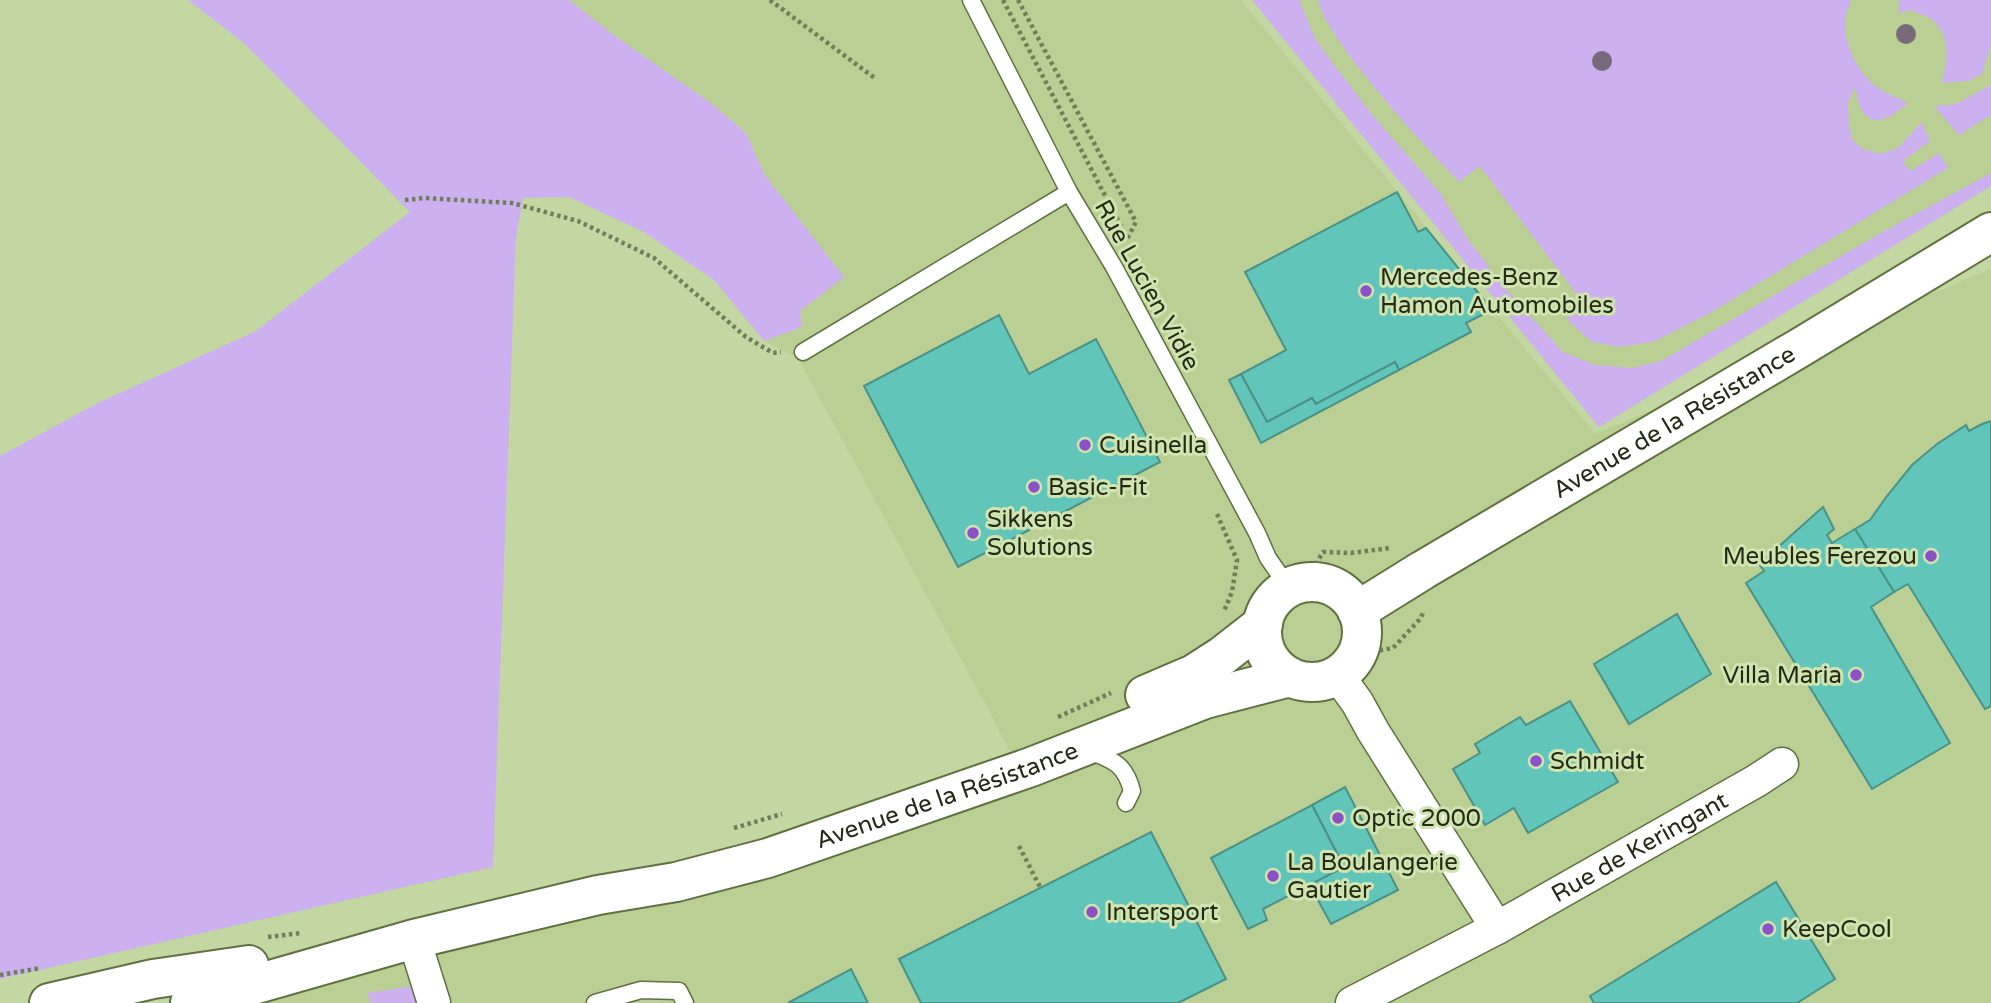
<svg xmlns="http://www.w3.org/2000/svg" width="1991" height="1003" viewBox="0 0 1991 1003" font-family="'Varela Round',sans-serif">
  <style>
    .built { fill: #b9cf93 }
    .green { fill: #cdb0f0 }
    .building { fill: #62c5b9; stroke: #4b9188; stroke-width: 2 }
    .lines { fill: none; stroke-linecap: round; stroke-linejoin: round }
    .service-casing { stroke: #607141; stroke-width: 19 }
    .minor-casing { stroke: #607141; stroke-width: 35 }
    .primary-casing { stroke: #607141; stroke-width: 42 }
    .path { stroke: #707e5a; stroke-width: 4.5; stroke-dasharray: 3.5 3.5; stroke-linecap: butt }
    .service { stroke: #fff; stroke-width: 16 }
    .minor { stroke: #fff; stroke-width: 32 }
    .primary { stroke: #fff; stroke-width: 38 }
    .tree { fill: #786a7b }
    .poi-dot { fill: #8c50c7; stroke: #d0e4af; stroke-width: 2.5 }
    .labels { text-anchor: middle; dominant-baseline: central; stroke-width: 6; stroke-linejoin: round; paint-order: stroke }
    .poi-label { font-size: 24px; fill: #232b16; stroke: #d0e4af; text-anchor: start }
    .street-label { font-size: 24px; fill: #232b16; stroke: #d0e4af }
  </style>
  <rect width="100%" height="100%" fill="#c3d7a3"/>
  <g class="built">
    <path d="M569,0H1241L1595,434L1991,269V1003H232L1026,783L988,709L798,358L764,341L802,327L800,311L843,277L764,174L746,133L712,104L615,36Z"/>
    <path d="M1253,0H1991V186L1599,427Z"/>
  </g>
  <g class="green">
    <path d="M188,0H569L615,36L712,104L746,133L764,174L844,277L800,311L802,327L764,341L714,280L644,232L569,197L523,198L516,237L493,867L0,979V456L98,403L256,331L410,212L245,44Z"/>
    <path d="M1252,0H1299L1316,40L1331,61L1375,118L1441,194L1467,238L1506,289L1563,352L1595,365L1632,368L1661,361L1879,234L1991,173V186L1599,427Z"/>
    <path d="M1318,0H1851C1849,7 1845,14 1845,21C1844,43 1856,70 1874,85C1884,93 1897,97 1908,103C1895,114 1873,132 1861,109C1857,102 1857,94 1855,87L1848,103L1849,127L1853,141L1863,149L1881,154L1898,148L1922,122L1930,141L1903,161L1910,171L1939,153L1948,168L1710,313L1655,341L1621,347L1592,342L1566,319L1585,305L1480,166L1459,182C1423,144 1388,106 1356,64C1341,44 1325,24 1318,0Z"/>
    <path d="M1899,0H1991V45L1982,74L1968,81L1942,83C1947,62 1952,34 1931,19C1925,15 1916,13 1909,10L1899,14Z"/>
    <path d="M1991,85V115L1959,135L1934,106L1956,104Z"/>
    <path d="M427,984L438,1003H371L367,993Z"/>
  </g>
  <g class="building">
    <path d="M1397,192L1418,232L1426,228L1492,310L1466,323L1471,332L1399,370L1395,362L1316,404L1312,398L1267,422L1241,374L1286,350L1245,272Z"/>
    <path d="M999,315L1029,374L1096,339L1160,462L958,567L864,386Z"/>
    <path d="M1395,362L1399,370L1261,443L1229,380L1241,374L1267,422L1312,398L1316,404Z"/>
    <path d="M1991,421V706L1985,709L1908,584L1894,592L1855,529L1870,520L1887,496L1912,465L1937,444L1966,425L1969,431L1982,424Z"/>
    <path d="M1823,507L1834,529L1827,535L1832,543L1855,529L1894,592L1871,607L1950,743L1872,789L1746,583L1764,571L1759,564Z"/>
    <path d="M1677,614L1711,674L1629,724L1594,664Z"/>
    <path d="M1570,701L1618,782L1528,833L1514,808L1485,825L1453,769L1480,753L1475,744L1520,717L1526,725Z"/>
    <path d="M1345,787L1398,890L1331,924L1309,884L1344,867L1312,805Z"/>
    <path d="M1312,805L1344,867L1263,909L1267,920L1248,929L1211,858Z"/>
    <path d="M1151,832L1226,979L1178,1003H921L899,959Z"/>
    <path d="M1776,882L1835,979L1797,1003H1594L1590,996Z"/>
    <path d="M851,969L868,1003H788Z"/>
  </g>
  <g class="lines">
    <defs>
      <g id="service">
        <path d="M971,0L1069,192L1114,267L1257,533L1268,558L1289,588"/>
        <path d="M803,352L1069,192"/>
        <path d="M1087,750C1112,760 1125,763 1132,791L1126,803"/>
        <path d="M595,1003L641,990L679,991L685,1003"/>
      </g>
      <g id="minor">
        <path id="s1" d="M1338,676L1357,702L1373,731L1497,928L1756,781L1782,764"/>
        <path d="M414,939L434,1003"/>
        <path d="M1352,1003L1497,928"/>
      </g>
      <g id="primary">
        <circle cx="1312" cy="632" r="50"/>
        <path id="s2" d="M1357,611L1423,570L1801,347L1991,232"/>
        <path d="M1145,695L1194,674L1222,656L1263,624"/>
        <path d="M49,1003L153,979L249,965"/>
        <path id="s3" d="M190,1003L414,939L598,895L676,882L768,858L1031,767L1205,699L1290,677"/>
      </g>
    </defs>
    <use href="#service" class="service-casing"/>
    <use href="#minor" class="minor-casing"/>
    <use href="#primary" class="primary-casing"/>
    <g class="path">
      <path d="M770,0L876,79"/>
      <path d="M1003,0L1123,230L1122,234"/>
      <path d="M1018,0L1136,222L1126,241"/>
      <path d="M405,200L424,198L512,203L578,221L654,258L746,337L773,353L781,352"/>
      <path d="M1217,514L1237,560L1232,592L1224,611"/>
      <path d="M1308,576L1323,552L1351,553L1390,548"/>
      <path d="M1359,654L1393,648L1421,618L1423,612"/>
      <path d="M1058,717L1111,693"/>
      <path d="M734,828L782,814"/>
      <path d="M1019,846L1040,887"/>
      <path d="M268,937L301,933"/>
      <path d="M0,975L41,968"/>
    </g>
    <use href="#service" class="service"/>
    <use href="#minor" class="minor"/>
    <use href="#primary" class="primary"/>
  </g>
  <g class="tree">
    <circle cx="1906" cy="34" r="10"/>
    <circle cx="1602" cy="61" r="10"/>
  </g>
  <g class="poi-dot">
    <circle cx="1366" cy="291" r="7"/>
    <circle cx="1085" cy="445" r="7"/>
    <circle cx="1034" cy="487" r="7"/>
    <circle cx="973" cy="533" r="7"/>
    <circle cx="1931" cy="556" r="7"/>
    <circle cx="1856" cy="675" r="7"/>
    <circle cx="1536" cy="761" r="7"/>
    <circle cx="1338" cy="818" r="7"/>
    <circle cx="1273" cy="876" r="7"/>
    <circle cx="1092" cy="912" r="7"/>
    <circle cx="1768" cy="929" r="7"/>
  </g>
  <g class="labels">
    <g class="poi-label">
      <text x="1380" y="277">Mercedes-Benz<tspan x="1380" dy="28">Hamon Automobiles</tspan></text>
      <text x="1099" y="445">Cuisinella</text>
      <text x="1048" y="487">Basic-Fit</text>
      <text x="987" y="519">Sikkens<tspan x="987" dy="28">Solutions</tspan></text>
      <text x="1917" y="556" text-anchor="end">Meubles Ferezou</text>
      <text x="1842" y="675" text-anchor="end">Villa Maria</text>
      <text x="1550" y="761">Schmidt</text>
      <text x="1352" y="818">Optic 2000</text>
      <text x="1287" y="862">La Boulangerie<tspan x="1287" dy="28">Gautier</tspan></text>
      <text x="1106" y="912">Intersport</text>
      <text x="1782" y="929">KeepCool</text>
    </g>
    <g class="street-label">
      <text transform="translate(1147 285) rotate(61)">Rue Lucien Vidie</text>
      <text stroke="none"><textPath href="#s2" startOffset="369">Avenue de la Résistance</textPath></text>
      <text stroke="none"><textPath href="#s3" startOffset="786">Avenue de la Résistance</textPath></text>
      <text stroke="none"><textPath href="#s1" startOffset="462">Rue de Keringant</textPath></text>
    </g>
  </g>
</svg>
